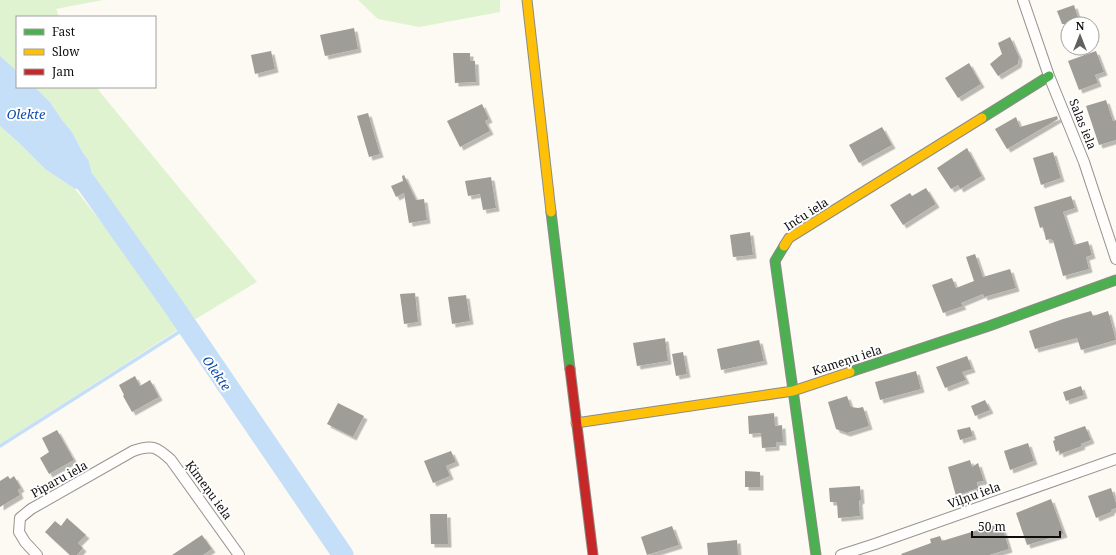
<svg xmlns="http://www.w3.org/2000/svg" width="1116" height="555" viewBox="0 0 1116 555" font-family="'Noto Serif',serif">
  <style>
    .green { fill: #e0f3d0 }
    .water { fill: #c6dff8 }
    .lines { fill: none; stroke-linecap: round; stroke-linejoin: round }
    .stream { stroke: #c6dff8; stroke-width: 3.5 }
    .river { stroke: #c6dff8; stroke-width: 21 }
    .building { fill: #9f9d98; filter: url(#shadow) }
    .street-casing { stroke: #959491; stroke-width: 12 }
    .fast-casing { stroke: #8c8b87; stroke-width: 11 }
    .slow-casing { stroke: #8c8b87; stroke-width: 11 }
    .jam-casing { stroke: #8c8b87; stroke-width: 11 }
    .street { stroke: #fffefd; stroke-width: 10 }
    .fast { stroke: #4caf50; stroke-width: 9 }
    .slow { stroke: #ffc107; stroke-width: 9 }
    .jam { stroke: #c62828; stroke-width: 9 }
    .labels { text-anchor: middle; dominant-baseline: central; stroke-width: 4; stroke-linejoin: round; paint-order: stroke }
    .street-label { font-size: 12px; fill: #0e0e0e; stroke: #fff }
    .water-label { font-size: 13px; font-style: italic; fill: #0c4dab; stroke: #fff }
  </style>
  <defs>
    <filter id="shadow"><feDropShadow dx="3.5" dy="3.5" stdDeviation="0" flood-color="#0004"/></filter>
  </defs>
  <rect width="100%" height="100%" fill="#fcfaf2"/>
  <g class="green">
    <path d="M0,0H103L56,9L59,17H17V71L0,56Z"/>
    <path d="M358,0H500V12L419,27L378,19Z"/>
    <path d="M35,87H97L100,92L257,282L189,323L90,181L91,170L89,161L83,153L72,132L62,120L50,102Z"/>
    <path d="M0,126L17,141L45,169L75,189L184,326L0,444Z"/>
  </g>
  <path class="water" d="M0,56L17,71V87H35L50,102L62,120L72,132L83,153L89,161L91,170L90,181L84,187L75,189L45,169L17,141L0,126Z"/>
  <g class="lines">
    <path class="stream" d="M0,446L187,327"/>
    <path class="river" d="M69,162L87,184L174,307L343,555"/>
  </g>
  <g class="building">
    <path d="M1074,5L1080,24H1062L1057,11Z"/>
    <path d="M354,28L358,49L325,56L320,35Z"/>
    <path d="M1010,37L1019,57L1018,64L998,76L990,64L1002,54L998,43Z"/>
    <path d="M271,51L275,69L255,74L251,55Z"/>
    <path d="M1096,51L1104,72L1095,75L1098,83L1079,90L1068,61Z"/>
    <path d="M453,53H470V61H475L476,82L455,83Z"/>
    <path d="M969,63L981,84L958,98L945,78Z"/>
    <path d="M1106,100L1113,121L1116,120V140L1099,145L1086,106Z"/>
    <path d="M482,104L489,119L485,121L490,131L460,147L447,121Z"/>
    <path d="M368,113L380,154L369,157L357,116Z"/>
    <path d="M1057,116L1058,119L1007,149L995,129L1016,117L1020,127Z"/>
    <path d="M882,127L892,145L859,163L849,145Z"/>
    <path d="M967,148L982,176L960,189L958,185L951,189L937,168Z"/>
    <path d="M1053,152L1061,178L1041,185L1033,158Z"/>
    <path d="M404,175L416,200L424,199L427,220L409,223L404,193L396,197L391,186L403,181L402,176Z"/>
    <path d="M491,177L496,208L483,210L480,194L468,196L465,181Z"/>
    <path d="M926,188L936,204L903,225L890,205L910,193L912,196Z"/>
    <path d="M1071,196L1075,208L1063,212L1074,245L1088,241L1092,255L1086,257L1089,269L1063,276L1053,240L1052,241L1051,239L1046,240L1043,227L1040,228L1034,207Z"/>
    <path d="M750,232L753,255L733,257L730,235Z"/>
    <path d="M975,254L983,277L1010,269L1016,288L984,297L983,294L961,303L963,306L943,313L932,285L952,278L956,288L974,281L966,257Z"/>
    <path d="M415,293L418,322L404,324L400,294Z"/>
    <path d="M466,295L470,321L452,324L448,297Z"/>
    <path d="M1091,311L1093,316L1108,311L1116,340L1081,350L1077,338L1035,349L1029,331L1063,319Z"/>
    <path d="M665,338L668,361L637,366L633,343Z"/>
    <path d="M759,340L764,361L721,370L717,349Z"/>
    <path d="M683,352L687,374L676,376L672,354Z"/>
    <path d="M967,356L972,369L962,372L966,380L945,388L936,367Z"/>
    <path d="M916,371L921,389L880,400L875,382Z"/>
    <path d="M135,376L140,386L150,380L159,397L132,412L123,396L124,395L119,385Z"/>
    <path d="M1081,386L1084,395L1066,401L1063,392Z"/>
    <path d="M847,396L851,407L858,408L863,407L869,426L847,433L836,429L828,402Z"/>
    <path d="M985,400L990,410L975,416L971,406Z"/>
    <path d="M338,403L364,416L353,437L327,424Z"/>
    <path d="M774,413L775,426L782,425L783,442H776V447L762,448L761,433L749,434L748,416Z"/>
    <path d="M1085,426L1091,440L1081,444L1082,446L1060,454L1059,450L1056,452L1053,441L1055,440L1054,437Z"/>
    <path d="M970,427L973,436L960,440L957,430Z"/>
    <path d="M57,430L74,460L49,474L40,458L49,452L42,438Z"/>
    <path d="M1028,443L1034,461L1010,470L1004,451Z"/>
    <path d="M451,451L456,462L446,466L450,476L433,483L424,461Z"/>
    <path d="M970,460L972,467L978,463L984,481L977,482L978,488L956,496L948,467Z"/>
    <path d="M745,471L760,472V487H745Z"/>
    <path d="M8,476L10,479L14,476L21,488L18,490L20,495L0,507V481Z"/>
    <path d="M860,486L861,500L859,501L860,516L838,518L837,502H830L829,488Z"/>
    <path d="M1111,488L1116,503V508L1111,510V512L1096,518L1088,496Z"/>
    <path d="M1051,499L1064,534L1027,545L1016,513Z"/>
    <path d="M430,514H447L448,544H431Z"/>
    <path d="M67,518L86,535L78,543L83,548L77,555H70L45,532L55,521L61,526Z"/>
    <path d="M1001,523L1009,549L989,555H902L901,554L931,543L930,539L940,536L942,541Z"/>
    <path d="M672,526L679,545L647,555L641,537Z"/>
    <path d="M202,535L212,549L203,555H172Z"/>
    <path d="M737,540L738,555H708L707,543Z"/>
  </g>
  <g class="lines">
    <defs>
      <g id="street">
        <path d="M1023,0L1049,76L1084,162L1116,259"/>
        <path d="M37,555L25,542L19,532L20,518L31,509L133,451C152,444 157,447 171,460L239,555"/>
        <path d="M841,555L875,544L1116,459"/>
      </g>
      <g id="fast">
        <path d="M982,118L1049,76"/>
        <path d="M551,212L570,369"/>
        <path d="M784,246L775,261L816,555"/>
        <path d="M850,372L989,326L1116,280"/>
      </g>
      <g id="slow">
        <path d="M527,0L551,212"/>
        <path d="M784,246L789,238L982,118"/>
        <path d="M576,423L793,391L850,372"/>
      </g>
      <path id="jam" d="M570,369L593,555"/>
    </defs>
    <use href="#street" class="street-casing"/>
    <use href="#fast" class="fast-casing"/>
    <use href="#slow" class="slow-casing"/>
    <use href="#jam" class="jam-casing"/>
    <use href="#street" class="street"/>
    <use href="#fast" class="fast"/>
    <use href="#slow" class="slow"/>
    <use href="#jam" class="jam"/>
  </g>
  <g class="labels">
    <g class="street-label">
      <text transform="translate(1083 124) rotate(68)">Salas iela</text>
      <text transform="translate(806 214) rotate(-33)">Inču iela</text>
      <text transform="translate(847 360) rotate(-18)">Kameņu iela</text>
      <text transform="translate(59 479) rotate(-29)">Piparu iela</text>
      <text transform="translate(209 490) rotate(54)">Ķimeņu iela</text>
      <text transform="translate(974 495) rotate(-20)">Viļņu iela</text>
    </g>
    <g class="water-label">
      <text x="26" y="114">Olekte</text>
      <text transform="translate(217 373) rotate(55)">Olekte</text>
    </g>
  </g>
  <rect x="16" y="16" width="140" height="72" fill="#ffffff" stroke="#9f9f9f"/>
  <rect x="24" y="29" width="20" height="6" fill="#4caf50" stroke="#9f9f9f"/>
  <text x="52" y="36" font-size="12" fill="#0e0e0e">Fast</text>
  <rect x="24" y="49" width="20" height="6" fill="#ffc107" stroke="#9f9f9f"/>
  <text x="52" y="56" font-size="12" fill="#0e0e0e">Slow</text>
  <rect x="24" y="69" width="20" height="6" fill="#c62828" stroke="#9f9f9f"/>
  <text x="52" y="76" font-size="12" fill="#0e0e0e">Jam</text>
  <g transform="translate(1080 36)"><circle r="19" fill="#ffffff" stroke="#9f9f9f"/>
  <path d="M0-3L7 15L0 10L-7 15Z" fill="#61615e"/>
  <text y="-6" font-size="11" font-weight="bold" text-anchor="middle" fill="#0e0e0e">N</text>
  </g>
  <path d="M972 531v6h88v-6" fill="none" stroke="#0e0e0e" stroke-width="2"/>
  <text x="978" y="531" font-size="12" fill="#0e0e0e" stroke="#ffffff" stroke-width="3" paint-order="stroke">50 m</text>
</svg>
